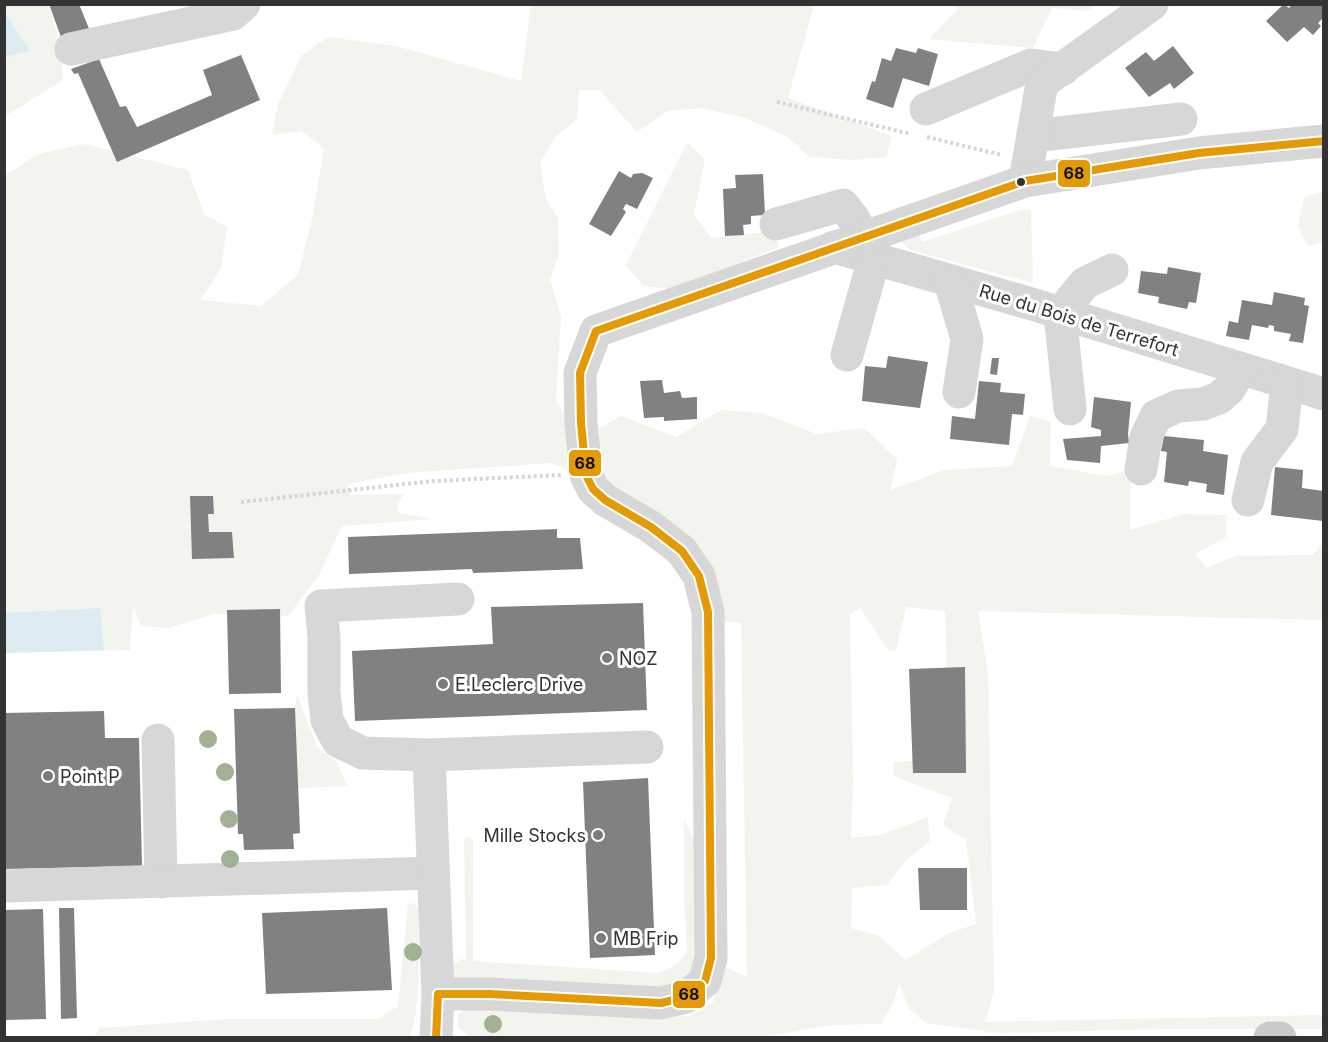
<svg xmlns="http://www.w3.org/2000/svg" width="1328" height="1042" viewBox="0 0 1328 1042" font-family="Inter,sans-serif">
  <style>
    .green { fill: #f1f5ed; fill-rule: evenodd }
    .water { fill: #ddebf3 }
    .building { fill: #818181 }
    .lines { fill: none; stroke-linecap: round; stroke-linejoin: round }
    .path { stroke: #d6d6d6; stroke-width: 4; stroke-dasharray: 3 3; stroke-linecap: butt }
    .minor { stroke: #d7d7d7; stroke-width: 33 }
    .major { stroke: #cacaca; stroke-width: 33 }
    .bus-1-casing { stroke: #fff; stroke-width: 12 }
    .bus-1 { stroke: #e39a05; stroke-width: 8 }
    .tree { fill: #a2b095 }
    .bus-dot { fill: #333; stroke: #fff; stroke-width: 2 }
    .poi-dot { fill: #7a7a7a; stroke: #fff; stroke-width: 2 }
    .labels { text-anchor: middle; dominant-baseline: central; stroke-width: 6; stroke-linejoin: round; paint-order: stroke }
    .street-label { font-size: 18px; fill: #333; stroke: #fff }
    .poi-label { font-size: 18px; fill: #333; stroke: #fff; text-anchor: start }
    .line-badge { stroke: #fff; stroke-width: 2 }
    .pale-badge-label { font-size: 16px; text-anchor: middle; font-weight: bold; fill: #111 }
  </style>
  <rect width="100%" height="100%" fill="#fff"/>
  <g class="green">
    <path d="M5,5H48L60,44L63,80L5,116Z"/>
    <path d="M531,5H814L788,98L892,136L886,157L853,160L810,157L786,136L742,117L700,108L668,111L637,132L599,90H579L577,119L555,137L540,163L546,199L558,218L559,255L550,279L561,317L556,399L572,429L594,431L621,416L676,437L721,410L762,413L817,434L864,428L897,459L890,490L944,470L1012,466L1030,416L1051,422L1050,466L1107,476L1131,469L1130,530L1184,514L1227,515L1226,537L1195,554L1206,568L1236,556L1313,555L1323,543V620L978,611L988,674L994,991L985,1022L1323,1015V1029H1169L998,1033L926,1023L909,1009L899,983L893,1003L881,1024L832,1025L755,1038L470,1037L458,1027V1014L470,1008L570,1006L689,1016L713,1002L725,967L747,977L741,622L726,623L719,625L701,547L613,485L551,463L406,473L348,484L350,495L405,494L397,505L399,513L433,519L342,526L319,575L288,616L213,614L169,628L141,626L133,606L130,650L5,653L4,176L38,154L84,144L188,170L204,214L227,227L221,269L200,300L261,306L298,275L312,219L324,149L301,131L272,135L278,104L302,55L328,37L396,46L521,81ZM906,607L945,611L947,674L931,760L894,762L893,776L952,798L943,825L966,840L976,924L949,933L905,960L879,936L851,928L852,888L887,885L906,860L930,841L928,817L880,835L851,838L853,781L850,614L860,608L889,651L896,650Z"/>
    <path d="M954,5H1096L1089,11L1052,8L1033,48L929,39L957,10Z"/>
    <path d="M687,143L705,159L694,215L712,238L775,231L779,247L673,289L643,286L626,265Z"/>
    <path d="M1323,191V242L1308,246L1298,227L1304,198Z"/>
    <path d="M1031,209L1033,283L910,250L896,237L916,227L922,242L1020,210Z"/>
    <path d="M297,694L317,747L337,762L347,786L298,788L295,708Z"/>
    <path d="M684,819L695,843L707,957L679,989L456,985L452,965L461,959L466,960L464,840L468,837L473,839V961L659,973L676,965L687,952L684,900Z"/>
    <path d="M414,903L418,909C418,940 422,1013 409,1037H94L100,1028L228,1019H378L398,1006L408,904Z"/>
  </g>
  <g class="water">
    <path d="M4,13H5L30,51L5,57Z"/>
    <path d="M100,608L104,650L5,653V613Z"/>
  </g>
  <g class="building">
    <path d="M49,4H79L90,31L62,40Z"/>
    <path d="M1284,4L1289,8L1292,4H1323V18L1318,23L1321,26L1313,35L1304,27L1287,42L1266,21Z"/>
    <path d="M1173,46L1194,73L1174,89L1170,83L1149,97L1125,68L1146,52L1154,61Z"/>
    <path d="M896,48L916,53L918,48L938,54L929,86L903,78L893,108L866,99L872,81L875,82L882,58L891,61Z"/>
    <path d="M241,55L260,100L117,162L78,73L74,74L71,69L99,59L120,107L126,106L137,127L212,95L203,70Z"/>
    <path d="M619,171L631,178L633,174L642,173L653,178L637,209L626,204L623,209L626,212L611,236L589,224Z"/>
    <path d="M763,174L765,215L751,216V224L743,225L744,235L725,236L723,189L736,188L735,175Z"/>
    <path d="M1168,267L1201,273L1196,303L1189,302L1187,309L1158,303L1159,297L1138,293L1141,271L1167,274Z"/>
    <path d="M1274,292L1305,298L1304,305L1309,306L1303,343L1289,341L1291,334L1274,331V326L1269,325L1268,328L1252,325L1249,340L1226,336L1229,321L1238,323L1242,300L1272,305Z"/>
    <path d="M888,356L928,362L920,408L862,401L865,366L886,368Z"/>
    <path d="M992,358H999L997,375L990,374Z"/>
    <path d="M662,380L664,393L680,391L682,398L697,397V419L664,421V417L644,418L640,381Z"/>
    <path d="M979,381L1001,383L1000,392L1025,394L1023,415L1012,414L1009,445L950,439L952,416L975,419Z"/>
    <path d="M1094,397L1131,402L1128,434L1129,443L1101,446L1100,463L1067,460L1063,439L1101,436V430L1091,427Z"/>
    <path d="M1164,436L1204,440L1203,451L1228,455L1224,495L1206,492L1207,484L1189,481L1188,486L1164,482L1167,452L1161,451Z"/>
    <path d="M1275,467L1303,470L1302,488L1323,491V521L1271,515Z"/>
    <path d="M190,496H213L214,514H208L209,532H232L234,558L192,559Z"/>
    <path d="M557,529V538H580L583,569L473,573L472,569L349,574L348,537Z"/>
    <path d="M643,603L647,710L355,721L352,651L493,644L491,607Z"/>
    <path d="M280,609L281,693L229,694L227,610Z"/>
    <path d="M965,667L966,773H913L909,669Z"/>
    <path d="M295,708L300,833L293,834L294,849L244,850L243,834H238L234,709Z"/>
    <path d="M104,711L105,738H139L142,866L4,869V713Z"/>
    <path d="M648,778L655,955L590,958L583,782Z"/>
    <path d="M918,868H967V910H920Z"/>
    <path d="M59,908H74L77,1018L61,1019Z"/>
    <path d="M387,908L392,990L266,994L262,913Z"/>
    <path d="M43,909L46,1019L4,1020V910Z"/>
  </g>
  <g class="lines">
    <g class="path">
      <path d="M777,102L911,134"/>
      <path d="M927,137L1002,155"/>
      <path d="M241,502L433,481L561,475"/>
    </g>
    <g class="minor">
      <path d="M71,49L233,14L244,4"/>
      <path d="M926,109L1031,65L1063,69"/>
      <path d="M1033,136L1181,119"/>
      <path d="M1025,181L1042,83L1152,4"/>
      <path d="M776,224L843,205L853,218L864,237"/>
      <path d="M834,247L1035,305L1324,394"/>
      <path d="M950,281L967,339L959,392"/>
      <path d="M847,355L874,259"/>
      <path d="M1070,409L1060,313L1085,283L1112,270"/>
      <path d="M1141,469L1146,437L1156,416L1178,406L1203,404L1219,398L1229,389L1241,369"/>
      <path d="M1248,500L1257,462L1282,429L1287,383"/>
      <path d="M158,740L161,882"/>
      <path d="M429,755L363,753L338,741L327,720L324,692V637L321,606L458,599"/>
      <path d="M4,886L433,873"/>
      <path d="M438,994H489L661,1003L686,997L705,981L711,958L708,612L699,576L682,551L651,527L605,500L593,489L586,475L581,423L580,373L596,331L1025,181L1199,153L1324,141"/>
      <path d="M436,1038L438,994L429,755L647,747"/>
    </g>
    <path class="major" d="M1270,1038H1280"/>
    <defs>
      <path id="bus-1" d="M436,1038L438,994H489L661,1003L686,997L705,981L711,958L708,612L699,576L682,551L651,527L605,500L593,489L586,475L581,423L580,373L596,331L1025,181L1199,153L1324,141"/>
    </defs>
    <use href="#bus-1" class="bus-1-casing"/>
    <use href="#bus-1" class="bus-1"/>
  </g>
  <g class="tree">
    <circle cx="208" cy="739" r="9"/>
    <circle cx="225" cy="772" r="9"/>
    <circle cx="229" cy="819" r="9"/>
    <circle cx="230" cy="859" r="9"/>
    <circle cx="413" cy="952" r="9"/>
    <circle cx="493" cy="1024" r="9"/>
  </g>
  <circle class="bus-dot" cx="1021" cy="182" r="5"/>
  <g class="poi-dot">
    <circle cx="607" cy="658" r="6"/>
    <circle cx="443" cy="684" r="6"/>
    <circle cx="48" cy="776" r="6"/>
    <circle cx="598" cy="835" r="6"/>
    <circle cx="601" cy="938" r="6"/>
  </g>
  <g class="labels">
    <g class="street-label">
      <text transform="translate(1079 320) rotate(17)">Rue du Bois de Terrefort</text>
    </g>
    <g class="poi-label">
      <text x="619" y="658">NOZ</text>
      <text x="455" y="684">E.Leclerc Drive</text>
      <text x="60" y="776">Point P</text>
      <text x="586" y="835" text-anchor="end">Mille Stocks</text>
      <text x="613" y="938">MB Frip</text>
    </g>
  </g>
  <g class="line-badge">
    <rect x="1057" y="159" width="34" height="29" rx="6" fill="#e39a05"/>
    <rect x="568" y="449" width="34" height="28" rx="6" fill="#e39a05"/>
    <rect x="672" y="980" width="34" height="29" rx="6" fill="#e39a05"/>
  </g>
  <g class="pale-badge-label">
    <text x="1074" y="179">68</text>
    <text x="585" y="469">68</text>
    <text x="689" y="1000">68</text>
  </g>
  <rect width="1328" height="1042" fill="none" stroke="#333333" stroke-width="12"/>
</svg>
